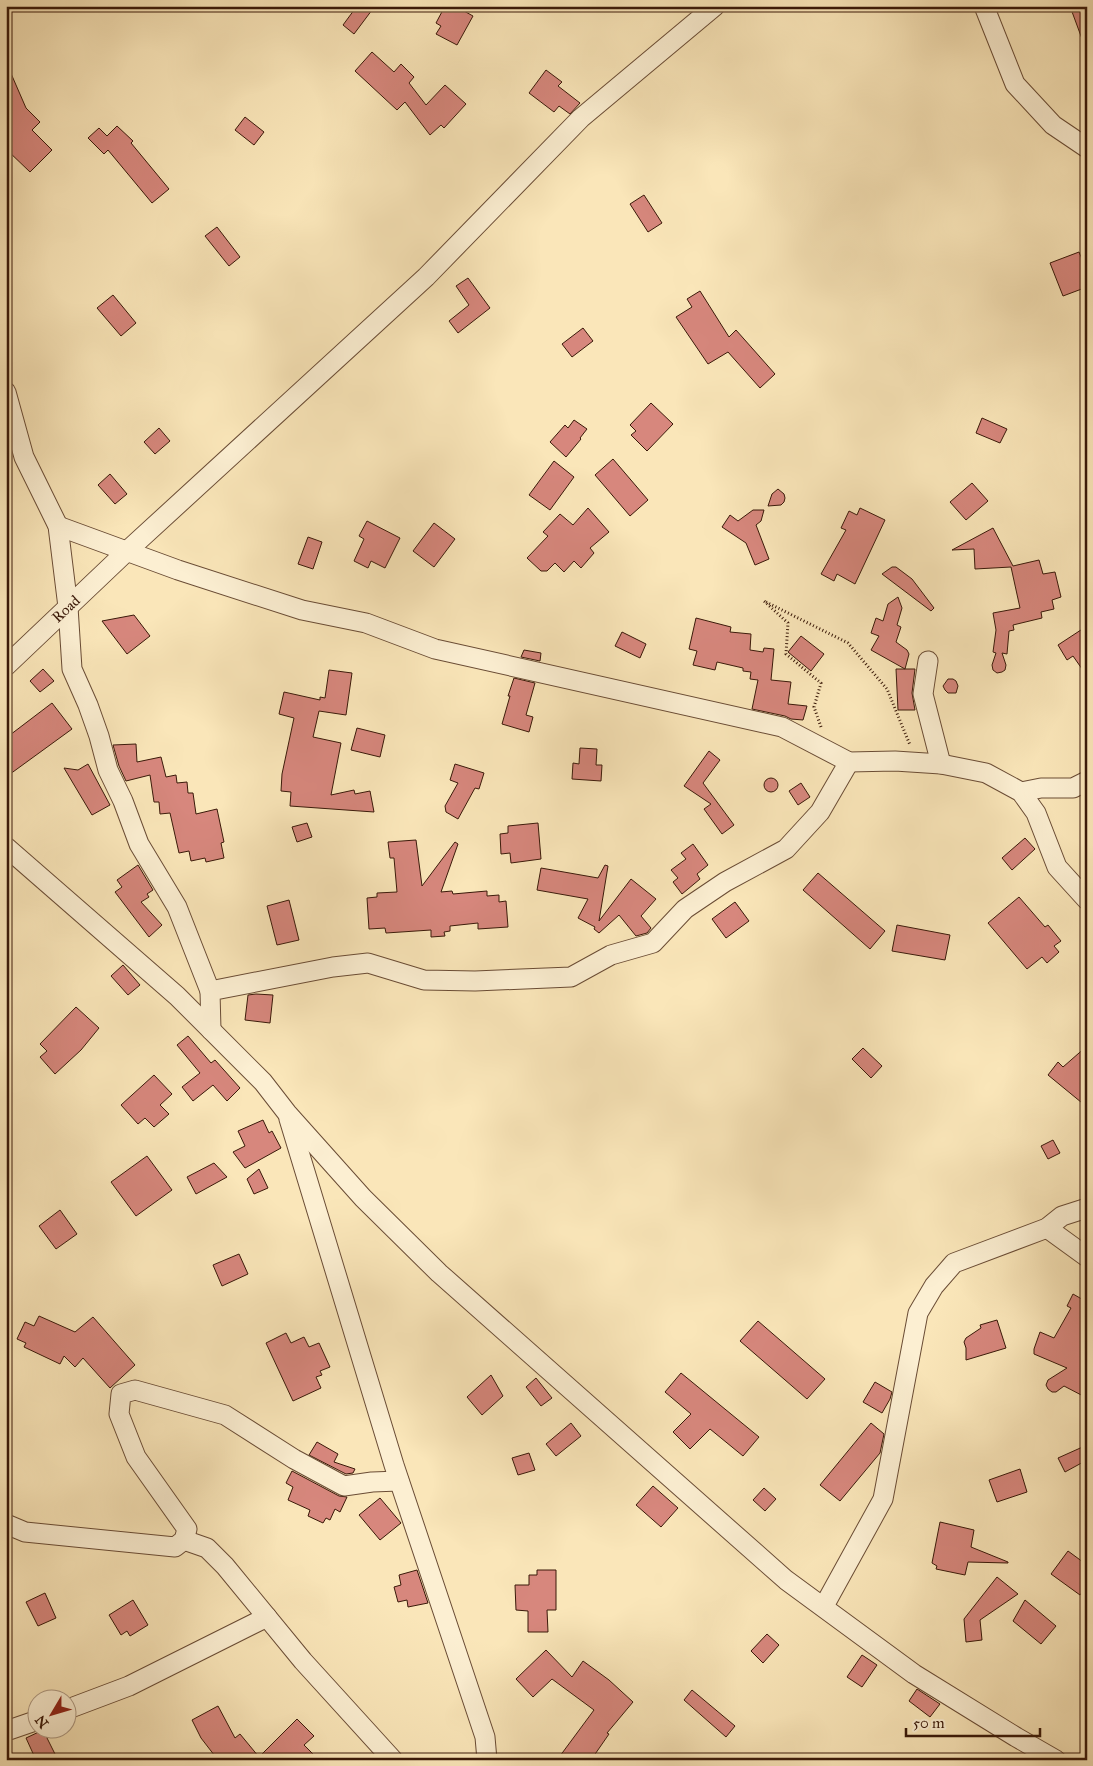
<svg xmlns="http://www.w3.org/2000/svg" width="1093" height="1766" viewBox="0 0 1093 1766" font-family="'IM FELL Great Primer',serif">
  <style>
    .building { fill: #d7877d; stroke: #3a1909 }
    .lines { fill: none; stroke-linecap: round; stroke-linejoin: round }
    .minor-casing { stroke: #6a4c35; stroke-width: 21 }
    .path { stroke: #3a1909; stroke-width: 3; stroke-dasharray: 1 2.5; stroke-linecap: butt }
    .minor { stroke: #fcefd2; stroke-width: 19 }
    .labels { text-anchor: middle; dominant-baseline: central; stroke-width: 4; stroke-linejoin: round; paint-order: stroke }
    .street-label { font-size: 15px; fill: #3a1909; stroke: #fcefd2 }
  </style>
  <rect width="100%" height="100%" fill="#fae6b9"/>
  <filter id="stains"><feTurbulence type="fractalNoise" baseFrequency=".004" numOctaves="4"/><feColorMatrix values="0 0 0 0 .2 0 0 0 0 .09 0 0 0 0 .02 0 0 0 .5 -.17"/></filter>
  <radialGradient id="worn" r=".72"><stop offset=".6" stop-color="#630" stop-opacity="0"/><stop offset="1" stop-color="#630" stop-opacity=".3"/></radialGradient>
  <g class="building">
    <path d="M357,6H375L354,34L343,25Z"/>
    <path d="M445,6H455L473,16L457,45L436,34L441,26L436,23Z"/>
    <path d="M1079,6H1087V47H1085L1071,9Z"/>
    <path d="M372,52L394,72L401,64L414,77L409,83L426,105L445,85L466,104L444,128L441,125L430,135L405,102L397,110L355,71Z"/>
    <path d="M6,62L26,108L40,122L32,130L52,150L30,172L6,149Z"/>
    <path d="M546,70L562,82L558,86L580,103L570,114L559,106L554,112L529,93Z"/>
    <path d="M245,117L264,132L254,145L235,130Z"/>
    <path d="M117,126L133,141L131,143L169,189L152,203L108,150L104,154L88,138L99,128L107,136Z"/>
    <path d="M644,195L662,223L648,232L630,204Z"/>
    <path d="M217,227L240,257L229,266L205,236Z"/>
    <path d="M1079,252L1082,259L1087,257V287L1063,296L1050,263Z"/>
    <path d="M468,278L490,308L458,333L449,321L469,305L456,286Z"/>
    <path d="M700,291L729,337L736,330L775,374L760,388L728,352L708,364L676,317L692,307L687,299Z"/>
    <path d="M113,295L136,323L121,336L97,308Z"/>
    <path d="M583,328L593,341L572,357L562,344Z"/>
    <path d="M651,403L673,424L647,451L631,435L636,431L630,425Z"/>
    <path d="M982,418L1007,429L1000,443L976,433Z"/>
    <path d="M574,420L587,429L580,438L581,439L566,457L550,442L565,425L568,428Z"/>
    <path d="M159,428L170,441L155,454L144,442Z"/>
    <path d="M613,459L648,500L630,516L595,475Z"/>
    <path d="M554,461L574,477L550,510L529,495Z"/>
    <path d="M110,474L127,494L115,504L98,485Z"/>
    <path d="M972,483L988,501L966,520L950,502Z"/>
    <path d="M778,489L784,494L785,498L784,502L781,505L768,506L772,494Z"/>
    <path d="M588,508L609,532L590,548L594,553L581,568L574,561L564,572L555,563L547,571H541L527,558L548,536L543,532L560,514L573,525Z"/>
    <path d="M860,508L885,520L855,584L837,574L834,581L821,574L846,530L841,528L849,511L857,515Z"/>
    <path d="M753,510H764L761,521L756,525L769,559L755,565L746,543L722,527L730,515L738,521Z"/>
    <path d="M367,521L400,538L385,568L371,561L368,568L354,561L364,539L359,536Z"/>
    <path d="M434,523L455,539L434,567L413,551Z"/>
    <path d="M993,528L1013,566L1039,560L1043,574L1055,572L1061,597L1052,600L1054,609L1041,612L1042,618L1013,625L1014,630L1009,631L1007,654L1002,653L1006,665L1005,670L1002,672L997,673L993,670L992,665L996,653L993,652L996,630L993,613L1020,608L1011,567L975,569L974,549L952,550Z"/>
    <path d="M308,537L322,542L313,569L298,564Z"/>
    <path d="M892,567H896L912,579L934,608L931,611L882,574Z"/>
    <path d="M898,597L902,608L897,625L901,627L896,642L907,650L909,654L905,669H915L912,693L915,710H898L896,669H905L871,650L879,636L871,633L876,618L883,621L888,604Z"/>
    <path d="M134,615L150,636L127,654L102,621Z"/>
    <path d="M696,618L731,627L730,632L751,634L750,650L763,652L764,648L774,649L771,680L791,682L788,704L807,706L803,720L791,719L785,716L752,709L758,680L750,679L751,672L743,671V668L717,662L715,670L693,665L697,651L689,649Z"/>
    <path d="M1087,626V676L1073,656L1067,660L1058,645Z"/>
    <path d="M622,632L646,644L640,658L615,646Z"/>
    <path d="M801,636L824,654L811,671L788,652Z"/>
    <path d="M524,650L541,653L540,661L521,657Z"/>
    <path d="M43,669L54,681L40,692L30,681Z"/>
    <path d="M329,670L352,673L346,715L319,711L313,737L341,743L331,795L354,790L355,794L370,791L374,812L290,806L291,792L281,791L282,774L294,718L279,714L284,692L320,700V697L325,698Z"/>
    <path d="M514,678L535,683L526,715L533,717L529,732L502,724L510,696H508Z"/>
    <path d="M948,679H953L956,681L958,686L956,693H948L945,690L943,686Z"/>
    <path d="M52,703L72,729L6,777V738Z"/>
    <path d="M357,728L385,735L380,757L351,750Z"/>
    <path d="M136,744L137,762L161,757L166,777L176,775L177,783L187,782L188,793H193L196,814L217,809L224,842L221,843L224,858L206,862L205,858L191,861L189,851L179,853L170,813L160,814L159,802H154L150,775L126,781L119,766L113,745Z"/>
    <path d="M580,748L597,749L596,765H602L601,781L572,779L573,763L579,764Z"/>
    <path d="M709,751L720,760L703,783L734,825L722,834L704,809L711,804L684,786Z"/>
    <path d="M88,764L110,805L92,815L64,768L78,770Z"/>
    <path d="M455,764L484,773L479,789L475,788L458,819L446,812L445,806L458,783L450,780Z"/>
    <circle cx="771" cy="785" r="7"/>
    <path d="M801,783L810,797L798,805L789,791Z"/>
    <path d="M307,823L312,837L297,842L292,827Z"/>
    <path d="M538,823L541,859L511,863L510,853L501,854L500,834L508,833V826Z"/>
    <path d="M1025,838L1035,849L1012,870L1002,858Z"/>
    <path d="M416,840L422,886L455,842L458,844L441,892L452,891L453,894L487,891V896L499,895V902L506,901L508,927L478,929V923L450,926V931L444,932L445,936L431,937V930L386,933L385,928L369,929L367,898L377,897V893L397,892L394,858H390L388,842Z"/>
    <path d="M693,844L708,865L697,874L700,879L682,894L673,882L678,878L671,870L686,859L681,853Z"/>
    <path d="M138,865L153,890L147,894L149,897L141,902L162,925L149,937L115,892L122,887L117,880Z"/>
    <path d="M605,865L608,866L599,921L631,879L656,899L641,916L651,928L647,933L636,936L619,915L599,933L594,929L595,927L578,918L588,899L537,890L541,868L598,878Z"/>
    <path d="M818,873L885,931L870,949L803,890Z"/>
    <path d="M1019,897L1045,927L1048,925L1061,941L1054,946L1059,952L1047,963L1042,957L1027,969L988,923Z"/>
    <path d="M289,900L299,940L277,945L267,906Z"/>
    <path d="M735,902L749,921L726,938L712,919Z"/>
    <path d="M897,925L950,935L945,960L892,951Z"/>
    <path d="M123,965L140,985L128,995L111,976Z"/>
    <path d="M256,994L273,995L270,1023L245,1020L248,995Z"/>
    <path d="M76,1007L99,1028L81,1050L55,1074L40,1057L47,1051L40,1044Z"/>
    <path d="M188,1036L211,1063L215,1060L240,1088L227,1101L213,1085L193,1101L182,1087L200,1073L177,1045Z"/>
    <path d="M1087,1046V1107L1048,1075L1058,1062L1063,1067Z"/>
    <path d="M863,1048L882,1066L871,1078L852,1059Z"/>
    <path d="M154,1075L172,1094L160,1105L169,1114L154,1127L145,1118L138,1124L121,1105Z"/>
    <path d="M263,1120L269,1133L272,1131L281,1148L245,1168L233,1152L245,1146L238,1131Z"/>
    <path d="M1053,1140L1060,1153L1048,1159L1041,1146Z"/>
    <path d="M147,1156L172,1190L136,1216L111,1182Z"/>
    <path d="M214,1163L227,1177L196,1194L187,1177Z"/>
    <path d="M259,1169L268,1188L254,1194L247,1179Z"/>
    <path d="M60,1210L77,1234L56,1249L39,1226Z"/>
    <path d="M239,1254L248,1274L222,1286L213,1265Z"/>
    <path d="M1073,1294L1087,1302V1398L1064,1386L1056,1392H1052L1048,1389L1046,1385L1048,1380L1067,1368L1034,1354V1349L1040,1332L1054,1338L1071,1308L1067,1306Z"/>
    <path d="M39,1316L75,1332L93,1317L135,1365L110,1388L83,1358L75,1367L64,1356L60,1364L24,1347L26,1343L17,1339L25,1322L34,1326Z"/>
    <path d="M997,1320L1006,1348L966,1360V1348L964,1342L966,1338L981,1328L980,1325Z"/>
    <path d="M758,1321L825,1379L807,1399L740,1341Z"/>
    <path d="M286,1333L291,1343L304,1337L309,1347L319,1343L330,1367L320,1371L322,1375L316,1377L321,1388L293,1401L266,1343Z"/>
    <path d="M681,1373L759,1437L743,1456L710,1429L690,1449L673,1432L691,1414L665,1392Z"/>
    <path d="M491,1375L503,1396L482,1415L467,1397Z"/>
    <path d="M536,1378L552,1398L541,1406L526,1387Z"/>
    <path d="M875,1382L892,1392L890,1399L882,1413L863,1402Z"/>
    <path d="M571,1423L581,1436L556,1456L546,1444Z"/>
    <path d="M871,1423L884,1434L880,1453L840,1501L820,1485Z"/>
    <path d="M317,1442L338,1454L334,1462L355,1469L353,1473L346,1474L309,1455Z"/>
    <path d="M1087,1445V1460L1065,1472L1058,1458Z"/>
    <path d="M529,1453L535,1470L518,1475L512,1458Z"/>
    <path d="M1020,1469L1027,1492L997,1502L989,1480Z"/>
    <path d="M292,1471L339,1496L347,1497L340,1512L335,1509L330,1520L326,1518L323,1523L308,1516L310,1510L288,1500L293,1487L286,1483Z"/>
    <path d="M653,1486L678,1508L661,1527L636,1505Z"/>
    <path d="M764,1488L776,1499L765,1511L753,1500Z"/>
    <path d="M380,1498L401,1523L380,1540L359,1515Z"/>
    <path d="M940,1522L974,1530L971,1547L1008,1562V1563L968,1562L965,1575L936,1569L937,1566L932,1563Z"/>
    <path d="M1068,1551L1087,1565V1586L1080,1595L1051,1574Z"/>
    <path d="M417,1570L428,1603L408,1607L407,1600L398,1602L394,1587L401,1585L399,1575Z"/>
    <path d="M537,1570H556V1610H547L548,1632H528V1611L516,1610L515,1585H529V1575H537Z"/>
    <path d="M997,1577L1018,1594L980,1620L982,1640L966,1642L964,1619Z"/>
    <path d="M45,1593L56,1618L38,1626L26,1602Z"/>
    <path d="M133,1600L148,1625L130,1636L127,1631L121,1635L109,1615Z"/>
    <path d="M1025,1600L1056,1626L1041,1644L1013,1621Z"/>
    <path d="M767,1634L779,1645L763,1663L751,1651Z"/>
    <path d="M546,1650L572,1677L583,1661L609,1680L633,1702L607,1733L609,1734L591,1760H557L594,1710L552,1679L533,1697L516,1679Z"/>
    <path d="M862,1655L877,1665L862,1687L847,1677Z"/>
    <path d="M917,1689L940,1704L930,1717L909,1701Z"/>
    <path d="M692,1690L735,1726L726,1737L684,1700Z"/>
    <path d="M218,1706L235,1738L240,1734L259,1757L297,1719L314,1736L304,1745L319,1760H218L201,1738L192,1720Z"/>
    <path d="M43,1730L58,1760H36L26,1738Z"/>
  </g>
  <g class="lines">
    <defs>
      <g id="minor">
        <path d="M984,6L1015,84L1053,125L1087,148"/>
        <path d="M6,392L24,457L58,526L68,607L72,669L88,705L99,736L108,770L123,801L139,844L177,907L210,991"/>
        <path d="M58,526L178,570L302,610L366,623L435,649L782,727L849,762L895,761L941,764L986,773L1021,792L1036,813L1057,867L1087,900"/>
        <path d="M928,661L923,694L941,764"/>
        <path d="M6,666L126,552L426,277L581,118L715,6"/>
        <path d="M1021,792L1041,788H1073L1087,781"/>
        <path d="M6,847L177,996L263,1082L287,1113L363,1198L439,1273L786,1580L914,1674L1016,1737L1056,1760"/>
        <path d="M211,1030L210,991L333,967L368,963L424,980L475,981L571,977L611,955L653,943L685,909L725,882L786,849L820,812L849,762"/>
        <path d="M289,1119L394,1465L485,1737L487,1760"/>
        <path d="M1047,1228L1087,1257"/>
        <path d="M6,1524L25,1532L175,1547L184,1540L187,1529L136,1457L119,1414L121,1394L135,1390L225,1415L294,1459L344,1486L372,1482L399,1481"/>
        <path d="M184,1540L207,1548L225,1566L303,1661L393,1760"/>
        <path d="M824,1606L883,1499L918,1313L934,1286L954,1263L1047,1228L1062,1216L1087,1208"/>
        <path d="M68,1709L129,1686L267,1617"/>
        <path d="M6,1731L38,1720"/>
      </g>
    </defs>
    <use href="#minor" class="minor-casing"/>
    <path class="path" d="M821,727L814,707L821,683L786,654L788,623L764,601L848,643L887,689L910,745"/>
    <use href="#minor" class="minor"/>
  </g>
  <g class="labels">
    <g class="street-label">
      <text transform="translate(66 609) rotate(-43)">Road</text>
    </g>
  </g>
  <rect width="1093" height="1766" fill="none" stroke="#fae6b9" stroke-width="25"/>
  <rect x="8" y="8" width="1078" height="1751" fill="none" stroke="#3a1909" stroke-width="2.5"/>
  <rect x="12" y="12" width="1068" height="1741" fill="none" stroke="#3a1909"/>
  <g transform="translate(52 1714) rotate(232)"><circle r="24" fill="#fcefd2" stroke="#ae9982"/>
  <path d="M0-4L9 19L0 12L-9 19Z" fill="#8f2418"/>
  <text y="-8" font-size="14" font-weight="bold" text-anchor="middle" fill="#3a1909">N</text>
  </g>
  <path d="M906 1728v8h134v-8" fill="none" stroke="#3a1909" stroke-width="2.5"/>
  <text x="913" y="1728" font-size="15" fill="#3a1909" stroke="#fcefd2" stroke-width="4" paint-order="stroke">50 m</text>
  <rect width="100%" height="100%" filter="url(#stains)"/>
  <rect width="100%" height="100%" fill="url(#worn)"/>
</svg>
